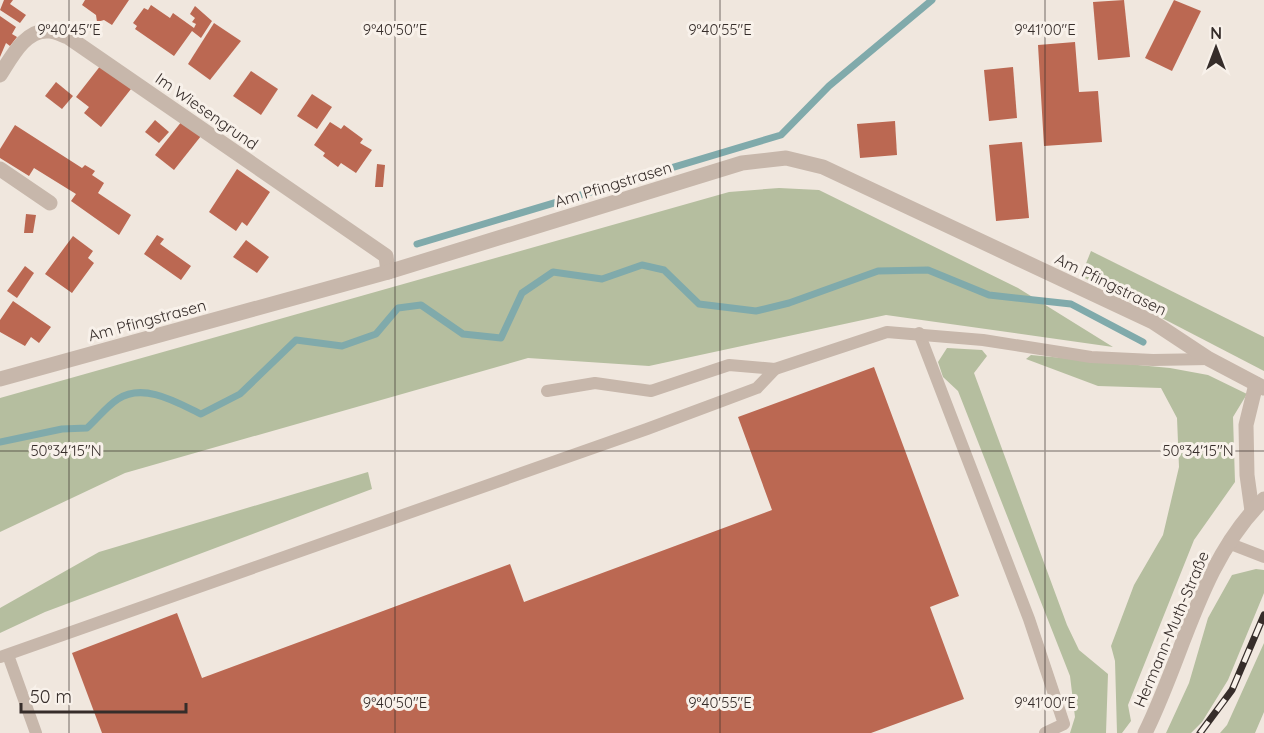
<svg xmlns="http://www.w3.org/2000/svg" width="1264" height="733" viewBox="0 0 1264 733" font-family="Quicksand,sans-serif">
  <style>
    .green { fill: #b5be9f }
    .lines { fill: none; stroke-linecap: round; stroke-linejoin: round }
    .stream { stroke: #80aaab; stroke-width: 7 }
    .building { fill: #bb6852 }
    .service { stroke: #c7b7ab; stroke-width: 12 }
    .minor { stroke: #c7b7ab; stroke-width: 15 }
    .rail-casing { stroke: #362d2a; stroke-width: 7 }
    .rail { stroke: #f8f1ea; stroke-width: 4.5; stroke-dasharray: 14; stroke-linecap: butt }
    .ticks { fill: none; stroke: #362d2a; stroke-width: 1.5; stroke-opacity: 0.45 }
    .labels { text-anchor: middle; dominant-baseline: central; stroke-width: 6; stroke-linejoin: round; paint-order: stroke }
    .street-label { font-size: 16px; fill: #362d2a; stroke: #f8f1ea }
    .ticks-label { font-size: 15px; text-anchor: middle; fill: #362d2a; stroke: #f8f1ea; stroke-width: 6; stroke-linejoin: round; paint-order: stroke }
  </style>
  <rect width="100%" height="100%" fill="#f0e7de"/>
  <g class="green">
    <path d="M779,188L819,190L1018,288L1113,347L886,315L649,366L528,358L125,473L0,532V398L729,192Z"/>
    <path d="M1091,251L1264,337V371L1081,276Z"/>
    <path d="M947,348L982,350L987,356L974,373L1067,625L1079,650L1108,674L1106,733H1070L1075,717L1070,676L958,391L943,377L938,362Z"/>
    <path d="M1031,355L1170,368L1208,375L1247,394L1233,417L1235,482L1194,540L1128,705L1131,721L1122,733H1117L1115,661L1111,646L1134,585L1163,535L1179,467L1177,418L1161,388L1098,386L1026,359Z"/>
    <path d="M368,472L372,489L45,612L0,633V608L99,552Z"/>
    <path d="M1256,569L1264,570V593L1228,680L1202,722L1191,733H1166L1189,683L1208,618L1232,575Z"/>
    <path d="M1264,643V712L1255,733H1220L1227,725Z"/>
  </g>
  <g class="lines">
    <g class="stream">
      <path d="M417,244L781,135L829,86L932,0"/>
      <path d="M0,442L62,429L87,428C97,419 107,406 118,399C144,382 178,403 201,414L240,394L296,340L342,346L376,334L398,308L421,305L463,334L501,338L522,293L553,272L602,279L642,265L664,270L699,304L756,311L789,303L878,271L928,270L989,295L1071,304L1143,342"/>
    </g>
  </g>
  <g class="building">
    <path d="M4,0H13L10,4L26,15L20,23L0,10Z"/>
    <path d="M85,0H129L112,25L104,20L97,22L96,15L82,5Z"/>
    <path d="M1124,0L1130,57L1098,60L1093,2Z"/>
    <path d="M1174,0L1201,11L1172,71L1145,58Z"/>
    <path d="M151,5L170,18L173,13L194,28L196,24L192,22L195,18L190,14L195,6L212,21L201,38L192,31L174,56L135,29L137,26L133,23L144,8L148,10Z"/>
    <path d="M0,16L16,27L12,34L17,37L10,46L6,43L0,57Z"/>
    <path d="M214,23L241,41L210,80L188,64Z"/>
    <path d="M1075,42L1079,92L1098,91L1102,142L1044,146L1038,45Z"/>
    <path d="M101,65L131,89L101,127L84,113L89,107L76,97Z"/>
    <path d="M1013,67L1017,118L989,121L984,70Z"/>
    <path d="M251,71L278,89L261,115L233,96Z"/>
    <path d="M56,82L73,96L62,109L45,96Z"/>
    <path d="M312,94L332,107L317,129L297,116Z"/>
    <path d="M155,120L169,132L159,143L145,132Z"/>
    <path d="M182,121L201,136L174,170L155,155Z"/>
    <path d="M895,121L897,155L860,158L857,124Z"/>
    <path d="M330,122L341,129L344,125L363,139L360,143L372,150L356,173L341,163L338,167L323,156L325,153L314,145Z"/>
    <path d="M15,125L82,168L85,165L95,171L92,175L104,183L98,193L131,215L119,235L71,201L76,194L34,168L29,176L0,158V149Z"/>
    <path d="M1022,142L1029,218L996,221L989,145Z"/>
    <path d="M377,164L385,165L383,187H375Z"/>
    <path d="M237,169L270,192L247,226L242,222L236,231L209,212Z"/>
    <path d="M26,214L36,215L33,233H24Z"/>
    <path d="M157,235L164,239L160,244L191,266L181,280L144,254Z"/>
    <path d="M73,236L93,251L88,258L94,263L72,293L45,274Z"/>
    <path d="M246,240L269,257L257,273L233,257Z"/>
    <path d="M25,266L34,273L17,298L7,291Z"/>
    <path d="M13,301L51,327L39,343L31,337L25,346L0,332V320Z"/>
    <path d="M874,367L959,596L930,607L964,699L871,733H102L72,653L177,613L202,678L510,564L524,602L772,510L738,417Z"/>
  </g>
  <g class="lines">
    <g class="service">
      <path d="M919,333L1029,619L1064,724L1045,733"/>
      <path d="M547,391L595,383L651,391L729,365L775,369L887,332L983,340L1091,357L1153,360L1209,359"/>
      <path d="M1228,543L1264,557"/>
      <path d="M8,655L36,733"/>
      <path d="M0,657L647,429L757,388L775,369"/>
    </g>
    <g class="minor">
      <path d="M0,75C11,58 25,29 49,31C55,31 62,35 68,37L386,256L388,272"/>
      <path d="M0,169L50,203"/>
      <path d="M0,379L388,272L742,163L786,158L823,167L1153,322L1209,359L1264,388"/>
      <path d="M1252,511L1247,475L1246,425L1256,384"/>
      <path d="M1145,733C1184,655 1200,562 1264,499"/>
    </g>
    <defs>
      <path id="rail" d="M1200,733L1232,690L1264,615"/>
    </defs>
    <use href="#rail" class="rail-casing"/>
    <use href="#rail" class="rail"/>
  </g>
  <path class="ticks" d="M69,0V733M395,0V733M720,0V733M1045,0V733M0,451H1264"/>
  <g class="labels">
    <g class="street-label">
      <text transform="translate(207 111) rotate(35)">Im Wiesengrund</text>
      <text transform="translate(613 184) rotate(-17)">Am Pfingstrasen</text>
      <text transform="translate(1111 284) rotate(26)">Am Pfingstrasen</text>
      <text transform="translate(147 320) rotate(-15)">Am Pfingstrasen</text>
      <text transform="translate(1171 629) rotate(-67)">Hermann-Muth-Straße</text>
    </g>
  </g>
  <g class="ticks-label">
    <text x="69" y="35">9°40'45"E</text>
    <text x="395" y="35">9°40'50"E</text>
    <text x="720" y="35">9°40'55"E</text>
    <text x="1045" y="35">9°41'00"E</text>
    <text x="66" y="456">50°34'15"N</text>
    <text x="1198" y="456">50°34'15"N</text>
    <text x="395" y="708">9°40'50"E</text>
    <text x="720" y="708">9°40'55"E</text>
    <text x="1045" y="708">9°41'00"E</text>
  </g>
  <g transform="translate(1216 48)" stroke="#f8f1ea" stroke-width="4.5" paint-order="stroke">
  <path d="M0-4.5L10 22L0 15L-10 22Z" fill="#362d2a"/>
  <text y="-9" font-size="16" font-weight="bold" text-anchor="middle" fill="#362d2a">N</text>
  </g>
  <path d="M21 703v9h165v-9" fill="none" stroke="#362d2a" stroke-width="3"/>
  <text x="30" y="703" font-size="18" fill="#362d2a" stroke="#f8f1ea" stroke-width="4.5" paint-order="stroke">50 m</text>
</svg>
